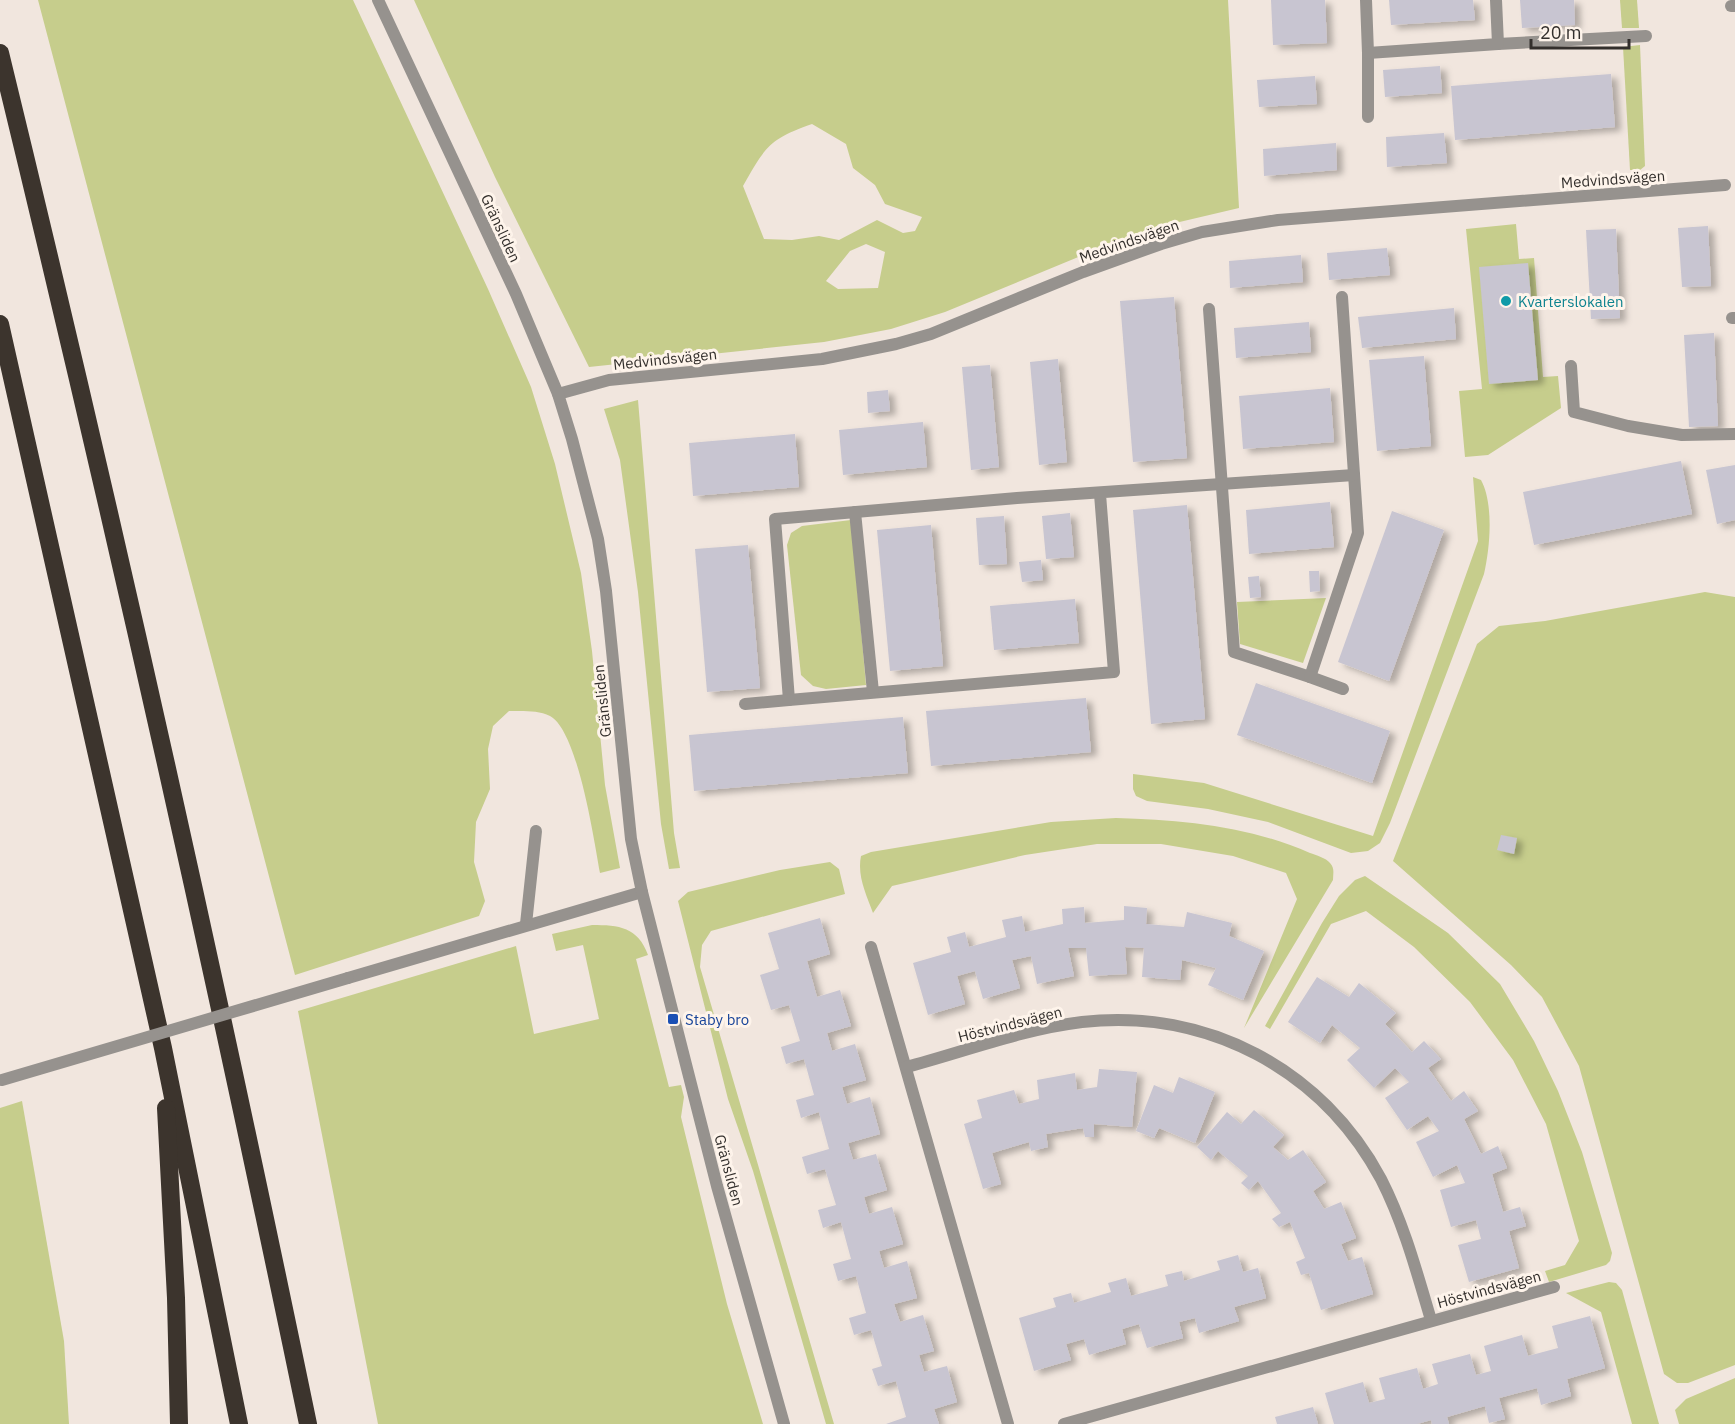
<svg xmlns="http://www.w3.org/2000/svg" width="1735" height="1424" viewBox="0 0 1735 1424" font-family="'IBM Plex Sans',sans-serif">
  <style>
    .green { fill: #c6cd8c; fill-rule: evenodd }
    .building { fill: #c8c5d1; filter: url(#shadow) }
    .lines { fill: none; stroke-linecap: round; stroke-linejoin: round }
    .service { stroke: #96928e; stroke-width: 12 }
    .minor { stroke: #96928e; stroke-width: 12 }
    .tertiary { stroke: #96928e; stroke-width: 12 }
    .motorway { stroke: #3c342d; stroke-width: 18 }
    .minor-bridge { stroke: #96928e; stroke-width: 12 }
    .culture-dot { fill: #0f9aa8; stroke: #fef4eb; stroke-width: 2 }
    .transit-dot { fill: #1a4fb4; stroke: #fef4eb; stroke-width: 2 }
    .labels { text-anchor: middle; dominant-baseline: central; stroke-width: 6; stroke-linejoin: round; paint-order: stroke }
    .street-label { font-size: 15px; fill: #332f2c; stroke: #fef4eb }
    .culture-label { font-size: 15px; fill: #0d838f; stroke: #fef4eb; text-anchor: start }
    .transit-label { font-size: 15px; fill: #164399; stroke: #fef4eb; text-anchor: start }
  </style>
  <defs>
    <filter id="shadow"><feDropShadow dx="6" dy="4" stdDeviation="3" flood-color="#0004"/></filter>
  </defs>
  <rect width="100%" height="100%" fill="#f1e6de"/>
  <g class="green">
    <path d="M38,0H353L488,289L531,387L555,464L581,573L592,651L605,785L620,868L600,873C594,840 578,731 550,716C538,710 523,711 509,711L493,726L488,749L490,789L476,822L474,862L485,901L479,916L295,975Z"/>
    <path d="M414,0H1228L1239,208L1171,224L1105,246L945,312L891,329L824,342L589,367L495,177ZM812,124L846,144L853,168L875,185L885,204L922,217L915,231L903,233L877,220L839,240L819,236L792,240L764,239L743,186C765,147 769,139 812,124ZM866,244L885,252L878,288L838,289L826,281L850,251Z"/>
    <path d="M1620,0H1637L1639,28H1622Z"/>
    <path d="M1640,45L1645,166L1640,170H1630L1623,47Z"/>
    <path d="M1516,224L1519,259L1534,258L1543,377L1558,376L1561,408L1488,455L1465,457L1459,391L1482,389L1466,229Z"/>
    <path d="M638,400L674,833L680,868L669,869L661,824L638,592L620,460L604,409Z"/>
    <path d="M1473,477L1481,480C1494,504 1490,548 1484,574L1390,823L1380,843L1368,851L1351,853L1268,822L1208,809L1147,801L1136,796L1133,789V774L1204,783L1373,836L1478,541Z"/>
    <path d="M851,520L866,685L826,689L813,686L801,675L787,545L791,533L802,526Z"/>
    <path d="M1705,592L1735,597V1365L1688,1383H1677L1664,1374L1579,1066L1542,997L1511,965L1393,861L1477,644L1499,626L1545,621Z"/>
    <path d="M1326,598L1303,663L1240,644L1237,602Z"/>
    <path d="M1116,818C1182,820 1249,826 1310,853C1316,855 1326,858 1330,863C1335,868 1333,874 1333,880L1244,1028L1297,899L1286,873L1233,856L1161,844H1097L1025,855L892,886L873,913C866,894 857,876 861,856L871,852L1051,822Z"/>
    <path d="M830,862L839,869L845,894L711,931L702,945L700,967L834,1424H826L753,1171L728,1099L678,901L688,892L780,870Z"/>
    <path d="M1365,876L1448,933L1500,984L1534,1041L1558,1091L1582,1152L1612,1253L1610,1261L1606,1265L1549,1282L1545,1271L1565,1265L1579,1241L1546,1124L1513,1060L1470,1002L1414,947L1366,911L1331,924L1270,1029L1265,1026L1322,923L1339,896L1355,880Z"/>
    <path d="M592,925C619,925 638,927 648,955L636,959L669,1087L681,1085L684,1097L681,1117L727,1304L763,1424H378L298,1011L516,946L534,1034L599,1019L583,945L556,951L552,934Z"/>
    <path d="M22,1101L64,1341L69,1424H0V1108Z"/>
    <path d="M1609,1282L1616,1283L1622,1290L1659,1424H1632L1601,1312L1566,1293Z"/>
    <path d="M1735,1378V1424H1679L1675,1410L1686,1399Z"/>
  </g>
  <g class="building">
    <path d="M1271,0H1325L1327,43L1273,45Z"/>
    <path d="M1389,0H1473L1475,20L1391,25Z"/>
    <path d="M1520,0H1574L1575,25L1522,28Z"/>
    <path d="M1440,66L1442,93L1385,97L1383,70Z"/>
    <path d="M1611,74L1615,127L1455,140L1451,86Z"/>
    <path d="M1315,76L1317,104L1259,107L1257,80Z"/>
    <path d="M1444,133L1447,163L1387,167L1386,137Z"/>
    <path d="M1336,143L1337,170L1264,176L1263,149Z"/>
    <path d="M1708,226L1711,286L1682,287L1678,228Z"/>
    <path d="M1616,229L1620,318L1591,319L1586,230Z"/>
    <path d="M1387,248L1390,275L1329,280L1327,253Z"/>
    <path d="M1301,255L1303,282L1230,288L1229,261Z"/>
    <path d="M1528,263L1538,380L1489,384L1479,267Z"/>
    <path d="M1174,297L1187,458L1133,462L1120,301Z"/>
    <path d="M1454,308L1456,339L1362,348L1358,317Z"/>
    <path d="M1309,322L1311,352L1236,358L1234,328Z"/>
    <path d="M1714,333L1718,426L1689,427L1684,335Z"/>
    <path d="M1424,356L1431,446L1377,451L1369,360Z"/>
    <path d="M1058,359L1067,462L1039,465L1030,362Z"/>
    <path d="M990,365L999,467L971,470L962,367Z"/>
    <path d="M1330,388L1334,442L1243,449L1239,396Z"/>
    <path d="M888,390L890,411L868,413L867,392Z"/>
    <path d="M923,422L927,467L843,475L839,430Z"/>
    <path d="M795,434L799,487L693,496L689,443Z"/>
    <path d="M1681,461L1692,514L1534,545L1523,492Z"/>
    <path d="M1735,465V520L1717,524L1706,470Z"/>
    <path d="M1330,502L1334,547L1249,554L1246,510Z"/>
    <path d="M1187,505L1205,719L1151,724L1133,510Z"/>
    <path d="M1392,511L1444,530L1389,681L1338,662Z"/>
    <path d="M1070,513L1074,557L1046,559L1042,516Z"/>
    <path d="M1004,516L1007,564L979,565L976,518Z"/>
    <path d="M931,525L943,666L890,671L877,530Z"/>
    <path d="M748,545L760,688L707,692L695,549Z"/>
    <path d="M1041,560L1043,580L1022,582L1019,562Z"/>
    <path d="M1309,571H1319L1320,591L1310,592Z"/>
    <path d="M1259,576L1261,597L1250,598L1248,577Z"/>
    <path d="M1075,599L1079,643L994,650L990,606Z"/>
    <path d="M1256,683L1390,731L1372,783L1237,735Z"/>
    <path d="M1086,698L1091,752L931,766L926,711Z"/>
    <path d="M903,717L908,773L694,791L689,735Z"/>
    <path d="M1501,835L1517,838L1514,854L1497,850Z"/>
    <path d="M1124,906L1147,908L1146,924L1184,927L1187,912L1232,923L1229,936L1264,951L1243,1000L1208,985L1216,968L1182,960L1180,980L1142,977L1144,948L1125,947L1127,974L1089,976L1086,948H1068L1074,976L1037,984L1031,956L1012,960L1020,988L983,999L975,971L957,976L965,1004L928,1015L913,963L951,952L947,937L965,932L969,947L1006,937L1002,920L1022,916L1025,932L1063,924L1062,909L1084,907L1085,923L1124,920Z"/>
    <path d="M820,918L830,954L807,961L817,997L840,990L851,1026L827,1033L832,1051L855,1044L866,1080L842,1087L847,1104L870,1097L880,1134L848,1143L853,1160L876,1154L887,1190L864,1197L869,1214L892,1207L903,1244L879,1251L884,1268L907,1261L917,1298L894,1304L900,1322L923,1315L934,1351L919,1355L924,1372L947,1366L957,1402L934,1409L939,1424H886L906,1417L896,1381L878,1386L872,1369L882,1366L871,1330L854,1335L849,1318L866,1313L856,1276L838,1281L833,1264L851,1259L841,1222L823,1228L818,1210L836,1205L825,1169L807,1174L802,1157L829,1149L819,1112L801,1118L796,1100L814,1095L804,1059L786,1064L781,1047L800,1041L789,1005L771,1010L760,975L779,969L768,933Z"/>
    <path d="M1317,977L1349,997L1359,983L1396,1013L1385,1024L1412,1052L1424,1041L1441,1059L1428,1068L1451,1101L1464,1091L1478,1111L1464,1119L1481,1154L1498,1146L1507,1168L1492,1174L1503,1212L1520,1207L1526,1226L1509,1231L1519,1268L1469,1282L1458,1245L1481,1239L1476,1220L1451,1227L1440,1190L1465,1183L1457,1165L1433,1177L1416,1142L1439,1131L1428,1116L1407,1130L1385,1098L1409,1082L1395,1068L1374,1088L1347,1060L1360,1048L1332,1025L1320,1043L1288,1022Z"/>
    <path d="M1099,1069L1137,1072L1132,1127L1094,1124V1137H1085L1083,1128L1046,1134L1048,1147L1031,1151L1029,1142L992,1153L1001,1184L983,1189L964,1124L982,1118L977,1100L1014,1090L1019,1104L1039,1099L1037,1080L1075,1073L1077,1090L1097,1087Z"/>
    <path d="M1179,1077L1215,1092L1195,1143L1159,1128L1154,1138L1136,1131L1154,1085L1173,1093Z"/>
    <path d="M1254,1110L1284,1135L1273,1147L1288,1160L1303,1150L1326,1182L1313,1191L1324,1209L1341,1202L1356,1238L1341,1244L1348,1261L1362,1257L1373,1294L1321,1310L1309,1273L1301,1275L1296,1262L1305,1258L1290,1222L1279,1227L1272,1219L1281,1213L1258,1181L1249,1190L1241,1183L1248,1176L1218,1151L1211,1160L1197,1147L1227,1112L1241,1124Z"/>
    <path d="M1238,1255L1243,1272L1258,1268L1266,1298L1234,1307L1239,1321L1199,1333L1195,1318L1179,1322L1183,1338L1147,1348L1139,1324L1122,1329L1126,1344L1089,1355L1084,1339L1066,1344L1071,1360L1034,1371L1019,1318L1056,1307L1053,1298L1071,1293L1074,1303L1111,1292L1108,1283L1126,1278L1131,1296L1168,1286L1165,1275L1182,1271L1184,1281L1220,1270L1217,1261Z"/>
    <path d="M1590,1316L1605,1368L1567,1379L1571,1396L1541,1405L1537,1388L1499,1398L1505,1419L1489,1423L1485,1406L1447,1417L1449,1424H1432L1431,1420L1417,1424H1334L1325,1393L1363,1382L1369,1403L1385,1399L1379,1378L1417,1368L1423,1389L1438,1384L1432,1364L1470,1354L1476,1375L1491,1371L1484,1346L1522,1335L1528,1356L1558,1348L1552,1326Z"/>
    <path d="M1313,1407L1318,1424H1277L1275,1417Z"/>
  </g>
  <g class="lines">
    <g class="service">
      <path d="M1366,0L1368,53V117"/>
      <path d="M1731,6H1735"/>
      <path d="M1498,44L1646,36"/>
      <path d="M1368,53L1498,44L1496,0"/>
      <path d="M1209,309L1234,652L1310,677L1358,533L1342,297"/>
      <path d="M1732,318H1735"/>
      <path d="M1571,366L1574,412L1628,426L1682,435L1735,434"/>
      <path d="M1100,494L1114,672L789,700L775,519L1017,498L1354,475"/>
      <path d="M855,512L873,692"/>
      <path d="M1310,677L1343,689"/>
      <path d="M745,704L789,700"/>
      <path d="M526,924L536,831"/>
    </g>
    <g class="minor">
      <path d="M558,394L609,380L822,359L896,344L931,334L1083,272L1161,244L1202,232L1278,220L1725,185"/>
      <path d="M871,947L1008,1424"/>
      <path d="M348,978L642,892"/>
      <path d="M906,1067C963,1052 1023,1029 1082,1022C1207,1008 1322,1069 1381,1179C1404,1224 1417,1273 1431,1320"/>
      <path d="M1064,1424L1554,1287"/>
    </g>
    <path class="tertiary" d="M378,0L516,294L558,394L572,439L598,539L606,591L631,839L642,892L717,1186L784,1424"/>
    <g class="motorway">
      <path d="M0,53C111,508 213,965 308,1424"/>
      <path d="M0,324L163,1048L239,1424"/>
      <path d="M166,1108L176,1298L179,1424"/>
    </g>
    <path class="minor-bridge" d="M2,1080L348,978"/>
  </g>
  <circle class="culture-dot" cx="1506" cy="301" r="6"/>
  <rect class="transit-dot" x="667" y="1013" width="12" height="12" rx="3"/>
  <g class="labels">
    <g class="street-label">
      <text transform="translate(1613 179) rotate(-4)">Medvindsvägen</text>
      <text transform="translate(501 228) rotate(65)">Gränsliden</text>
      <text transform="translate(1129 241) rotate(-19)">Medvindsvägen</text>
      <text transform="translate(665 359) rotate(-6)">Medvindsvägen</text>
      <text transform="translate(602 701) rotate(-96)">Gränsliden</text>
      <text transform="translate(1010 1024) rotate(-14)">Höstvindsvägen</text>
      <text transform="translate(729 1170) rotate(75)">Gränsliden</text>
      <text transform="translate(1489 1289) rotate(-15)">Höstvindsvägen</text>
    </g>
    <g class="culture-label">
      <text x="1518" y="301">Kvarterslokalen</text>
    </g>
    <g class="transit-label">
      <text x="685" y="1019">Staby bro</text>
    </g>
  </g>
  <path d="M1531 39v9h98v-9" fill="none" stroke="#332f2c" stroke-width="3"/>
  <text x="1540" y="39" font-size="18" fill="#332f2c" stroke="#fef4eb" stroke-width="4.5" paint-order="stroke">20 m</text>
</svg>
